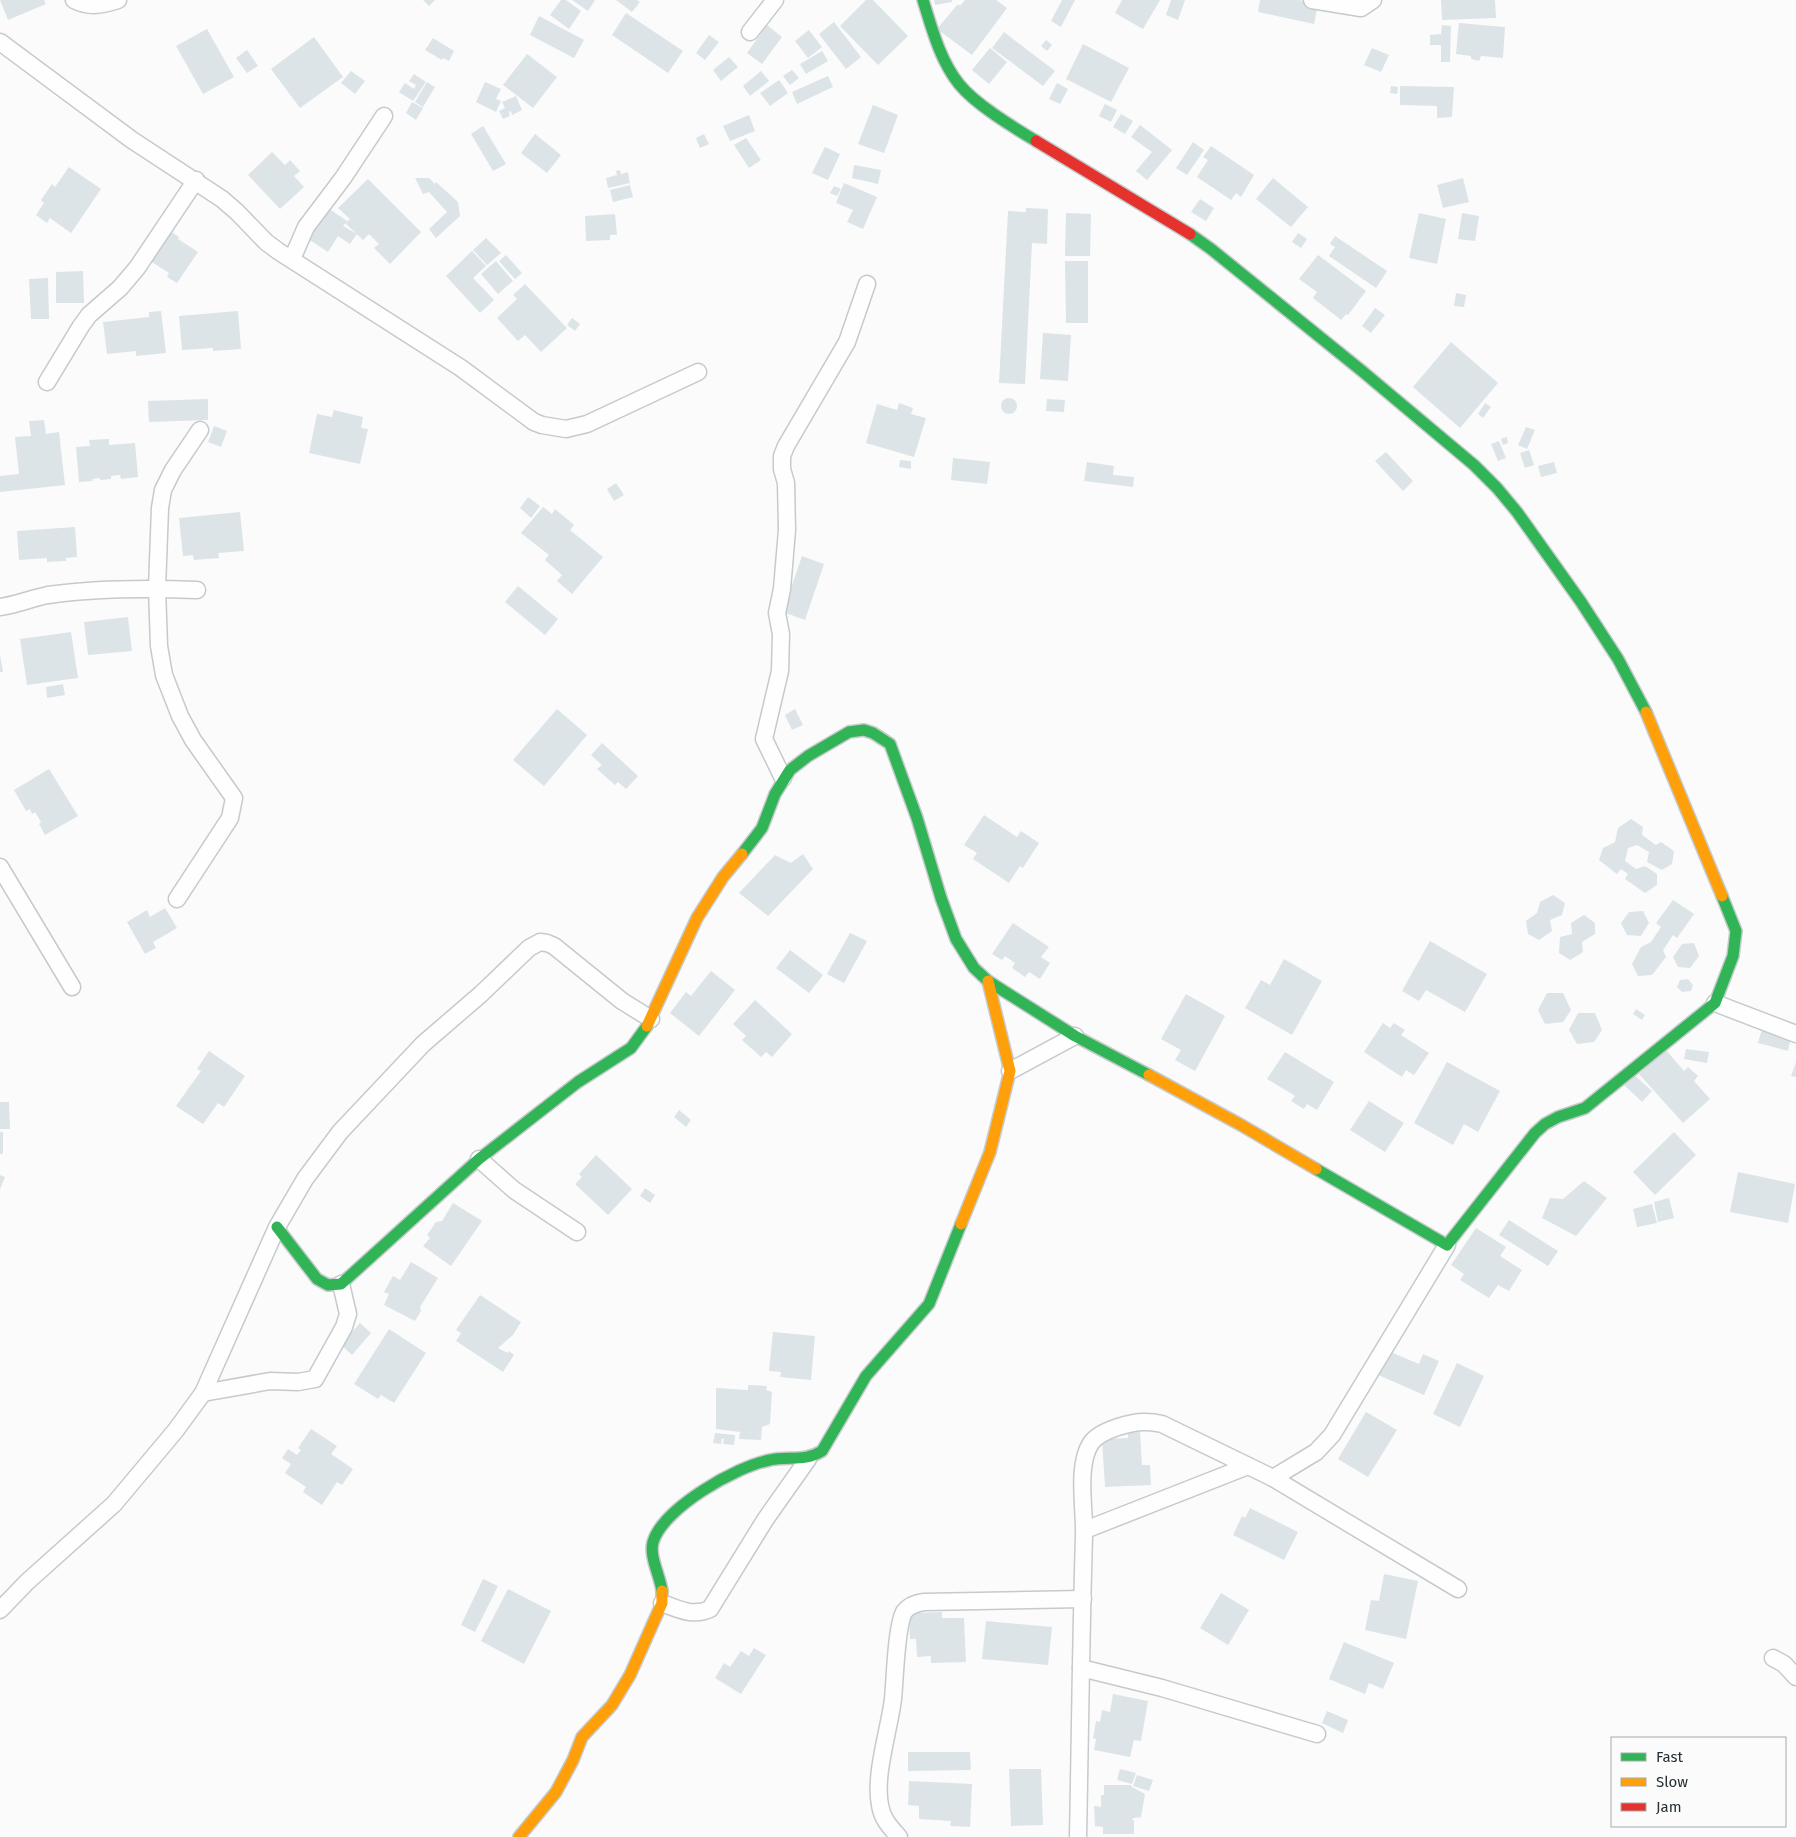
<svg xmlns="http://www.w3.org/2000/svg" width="1796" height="1837" viewBox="0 0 1796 1837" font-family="'Fira Sans',sans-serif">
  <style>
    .building { fill: #dce4e8 }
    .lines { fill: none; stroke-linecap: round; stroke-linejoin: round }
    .street-casing { stroke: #c5cacc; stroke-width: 19 }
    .fast-casing { stroke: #c5cacc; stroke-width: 14 }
    .slow-casing { stroke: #c5cacc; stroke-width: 14 }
    .jam-casing { stroke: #c5cacc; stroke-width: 14 }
    .street { stroke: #fefefe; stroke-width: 16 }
    .fast { stroke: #30b455; stroke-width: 11 }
    .slow { stroke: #ff9f0a; stroke-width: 11 }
    .jam { stroke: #e5322d; stroke-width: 11 }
  </style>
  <rect width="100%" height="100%" fill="#fbfbfb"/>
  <g class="building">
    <path d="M0,0H44L46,4L8,20Z"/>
    <path d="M423,0H435L429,6Z"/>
    <path d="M561,0H566L581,11L569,29L550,15Z"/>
    <path d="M572,0H595L588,11Z"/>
    <path d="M616,0H637L640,2L632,12Z"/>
    <path d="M866,0H873L908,36L878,65L840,26Z"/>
    <path d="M934,0H952V2L935,5Z"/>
    <path d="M965,0H996L1007,8L972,55L937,29L958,4L960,6Z"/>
    <path d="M1062,0H1075L1061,27L1051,21Z"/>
    <path d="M1122,0H1160L1143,29L1115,13Z"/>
    <path d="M1171,0H1185L1178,20L1166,15Z"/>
    <path d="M1260,0H1299L1318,4L1314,24L1258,12Z"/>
    <path d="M1441,0H1495L1496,18L1442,20Z"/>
    <path d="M626,13L683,51L668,73L612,35Z"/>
    <path d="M539,16L584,40L574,58L530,35Z"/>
    <path d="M834,22L861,57L846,69L819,34Z"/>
    <path d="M1459,23L1505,27L1503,58L1481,56L1479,61L1471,59V56L1456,54Z"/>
    <path d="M767,25L782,37L762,64L747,53Z"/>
    <path d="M1442,25L1451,26L1450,62H1441V45H1430V35L1441,34Z"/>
    <path d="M207,29L234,77L203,94L176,46Z"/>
    <path d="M809,30L822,47L808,58L795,41Z"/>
    <path d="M1004,32L1055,71L1043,86L992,48Z"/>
    <path d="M709,35L719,42L705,60L696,53Z"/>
    <path d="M314,37L343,77L300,108L271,69Z"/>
    <path d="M433,38L454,51L449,61L443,58L442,60L425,50Z"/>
    <path d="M1046,40L1052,45L1047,51L1041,46Z"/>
    <path d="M1083,44L1129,68L1111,102L1066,79Z"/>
    <path d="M990,48L1007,62L989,84L972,70Z"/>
    <path d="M1372,48L1389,55L1381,72L1364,65Z"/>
    <path d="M247,50L258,66L247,73L236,58Z"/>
    <path d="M822,51L828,61L806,74L800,64Z"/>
    <path d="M527,54L557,77L533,108L503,85Z"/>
    <path d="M729,57L738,67L721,81L713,70Z"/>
    <path d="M792,70L799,78L790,85L783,76Z"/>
    <path d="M351,71L365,81L355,94L341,83Z"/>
    <path d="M761,71L769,81L750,96L743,86Z"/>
    <path d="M414,74L426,82L413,101L399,92L405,83L414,89L416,85L409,81Z"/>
    <path d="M828,76L833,87L797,104L792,92Z"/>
    <path d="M779,80L788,93L770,106L760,93Z"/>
    <path d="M427,82L435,87L423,107L415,102Z"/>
    <path d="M485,82L501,89L496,99L501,101L496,112L476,102Z"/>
    <path d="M1057,83L1068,89L1060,104L1049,99Z"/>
    <path d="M1391,86L1398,87L1397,94L1390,93Z"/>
    <path d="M1400,86L1454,87L1452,117L1437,118V106L1400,105Z"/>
    <path d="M516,96L522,110L512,115L511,111L509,112L510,116L503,119L499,111L505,108L502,102Z"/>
    <path d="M412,102L423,108L416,120L406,113Z"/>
    <path d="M1105,104L1117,110L1111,122L1099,116Z"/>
    <path d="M873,105L898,115L884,153L858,144Z"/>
    <path d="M1121,114L1133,121L1125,134L1113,127Z"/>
    <path d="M749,115L755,131L730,141L723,126Z"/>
    <path d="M1140,125L1172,150L1147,180L1136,171L1152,152L1131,137Z"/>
    <path d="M483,126L506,164L493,171L471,134Z"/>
    <path d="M535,134L561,155L547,173L521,153Z"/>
    <path d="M704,134L709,144L700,148L696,138Z"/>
    <path d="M746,138L761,160L749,168L734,145Z"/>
    <path d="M1193,142L1204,150L1187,175L1176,168Z"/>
    <path d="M1211,146L1254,175L1241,197L1236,193L1231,200L1197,177L1208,160L1203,157Z"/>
    <path d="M825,147L840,154L828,180L812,173Z"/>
    <path d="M272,152L285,165L290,160L300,171L294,176L304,187L280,209L248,175Z"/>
    <path d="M854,165L881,170L878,184L852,178Z"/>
    <path d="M69,167L101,189L71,233L50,218L47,223L36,215L44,203L41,200L52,184L55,187Z"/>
    <path d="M620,170L621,174L628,172L630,183L608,188L606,178L617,175L616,171Z"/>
    <path d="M415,178H429L435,184L436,182L458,202L460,216L436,238L429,229L447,212L429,192L423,194Z"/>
    <path d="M1273,178L1308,207L1291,227L1256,199Z"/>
    <path d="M1463,178L1469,202L1443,208L1437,185Z"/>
    <path d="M368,179L421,232L390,264L374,248L379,244L369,234L363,240L345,223L350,219L338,208Z"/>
    <path d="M844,183L877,197L863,229L847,222L853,210L836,203Z"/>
    <path d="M630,185L633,197L613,202L610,190Z"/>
    <path d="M834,186L841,189L837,196L830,193Z"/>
    <path d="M1200,199L1214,208L1206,221L1191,212Z"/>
    <path d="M325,206L347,221L343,226L357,234L350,244L338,236L328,252L305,237Z"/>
    <path d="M1026,208L1048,209L1047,244L1032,243L1025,384L999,383L1008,211L1026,212Z"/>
    <path d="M1066,213L1091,214L1090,256H1065Z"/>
    <path d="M1419,213L1446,219L1437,264L1409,258Z"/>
    <path d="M1462,213L1479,216L1475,241L1458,239Z"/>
    <path d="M615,214L617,235H610V240L586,241L585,216Z"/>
    <path d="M167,229L179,237L178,239L198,252L177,283L167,277L169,273L147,259Z"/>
    <path d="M1298,233L1307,239L1301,248L1292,242Z"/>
    <path d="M1335,236L1387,271L1376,288L1329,256L1335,247L1330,244Z"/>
    <path d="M486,238L501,253L487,265L473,250Z"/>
    <path d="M472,251L486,266L473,278L494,300L480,313L446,276Z"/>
    <path d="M506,255L522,273L515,279L499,261Z"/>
    <path d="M1318,255L1366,291L1348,315L1346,314L1341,320L1313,298L1317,292L1299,279Z"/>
    <path d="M496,261L513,281L498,294L481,274Z"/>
    <path d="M1065,261H1088V323H1066Z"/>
    <path d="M83,271L84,303H56V272Z"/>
    <path d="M48,278L49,319H31L29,279Z"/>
    <path d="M525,284L567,328L541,352L525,335L518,341L497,318L517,299L513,295Z"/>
    <path d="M1456,293L1466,295L1464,307L1454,306Z"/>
    <path d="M1375,308L1385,315L1371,333L1362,326Z"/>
    <path d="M161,311L166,353L136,356V351L107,354L103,322L149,317V312Z"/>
    <path d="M238,311L241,349L213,351V348L182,350L179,316Z"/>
    <path d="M572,318L580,324L575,331L567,325Z"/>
    <path d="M1043,333L1071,335L1068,381L1040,379Z"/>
    <path d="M1451,342L1498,383L1460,428L1413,387Z"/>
    <circle cx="1009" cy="406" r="8"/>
    <path d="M208,399V420L149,422L148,401Z"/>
    <path d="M1047,399L1065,400L1064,412L1046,411Z"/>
    <path d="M899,403L913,408L911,414L926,418L914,457L866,443L877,404L897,410Z"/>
    <path d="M1485,403L1491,407L1483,418L1478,414Z"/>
    <path d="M334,410L363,417L361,428L368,429L360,464L309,453L317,414L332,417Z"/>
    <path d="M44,420L46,434L59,432L65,485L0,492V476L19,474L15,437L31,436L29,421Z"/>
    <path d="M214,426L227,431L221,447L208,442Z"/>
    <path d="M1526,427L1535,430L1527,449L1518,445Z"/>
    <path d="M1507,437L1508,443L1503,445L1501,439Z"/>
    <path d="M109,439V445L135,443L138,477L121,479L120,475L111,476V479L100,480V478L92,479L93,481L79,482L76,447L90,446L89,440Z"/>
    <path d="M1499,441L1506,458L1498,461L1491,444Z"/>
    <path d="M1529,450L1534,465L1525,468L1520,453Z"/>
    <path d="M1386,452L1413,481L1403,491L1375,461Z"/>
    <path d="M953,458L990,462L987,484L951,480Z"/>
    <path d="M900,460L911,461V469L899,467Z"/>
    <path d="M1087,462L1114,466L1113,475L1134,477L1133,487L1084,481Z"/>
    <path d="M1554,462L1557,473L1541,477L1538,466Z"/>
    <path d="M616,483L624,495L614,501L607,489Z"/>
    <path d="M528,497L540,506L531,518L520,508Z"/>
    <path d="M543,507L552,514L555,509L574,525L570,530L603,557L572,594L557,581L562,575L545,560L549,555L521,533Z"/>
    <path d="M240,512L244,551L218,553L219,558L194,560L193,555L183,556L179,518Z"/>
    <path d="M75,527L77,557L66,558V561L47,562V558L19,560L17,531Z"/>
    <path d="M802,556L824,564L805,620L783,612Z"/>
    <path d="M518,586L558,619L545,635L505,602Z"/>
    <path d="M128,617L132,651L88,655L84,622Z"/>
    <path d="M71,632L78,678L27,685L20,639Z"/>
    <path d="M0,655L3,672H0Z"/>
    <path d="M63,684L65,695L47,698L46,687Z"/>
    <path d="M557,709L587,735L544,786L513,760Z"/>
    <path d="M795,709L803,725L792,730L785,715Z"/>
    <path d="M602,743L638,776L626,789L618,782L615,785L597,769L602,765L591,755Z"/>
    <path d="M49,769L78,816L45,835L39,824L41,822L35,812L32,814L30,809L26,811L14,790Z"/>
    <path d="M984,815L1017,837L1021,831L1039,843L1023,868L1020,866L1009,883L973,859L977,853L964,845Z"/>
    <path d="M1631,819L1643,827L1642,835L1656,845L1661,842L1674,851L1672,864L1662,870L1647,862L1649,852L1637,845L1628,848L1625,861L1636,869L1645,866L1657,874V885L1645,893L1625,879L1628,874L1621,869L1617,874L1599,860L1603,848L1615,842L1618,828Z"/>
    <path d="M803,854L813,869L768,916L739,893L775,855L791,863Z"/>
    <path d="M1553,895L1565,903L1562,915L1550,920L1552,931L1539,940L1528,934L1526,921L1537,913L1540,902Z"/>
    <path d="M1673,900L1694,914L1677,938L1673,935L1663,950L1666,957L1652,975L1638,976L1632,964L1641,947L1651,942L1661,927L1656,923Z"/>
    <path d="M165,908L177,928L153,942L156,948L145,954L127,922L147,910L150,917Z"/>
    <path d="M1643,911L1649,923L1641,936L1627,935L1621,923L1629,912Z"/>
    <path d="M1584,915L1595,923V934L1582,942L1583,952L1570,960L1559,953L1560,937L1572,934L1571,923Z"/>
    <path d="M1013,923L1049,947L1041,957L1050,963L1040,979L1029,972L1025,977L1012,968L1015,963L1005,956L1002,960L992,954Z"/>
    <path d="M850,933L867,941L844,983L827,974Z"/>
    <path d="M1430,941L1487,974L1465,1012L1426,990L1419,1001L1402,991Z"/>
    <path d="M1694,943L1699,956L1690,968L1678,967L1673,957L1682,944Z"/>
    <path d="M790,950L823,975L809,993L776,968Z"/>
    <path d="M1284,959L1322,981L1292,1035L1245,1008L1261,980L1270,985Z"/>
    <path d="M711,971L735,990L699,1036L670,1013L686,992L691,996Z"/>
    <path d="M1688,979L1693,985L1691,991L1682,992L1677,987L1680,980Z"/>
    <path d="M1547,993H1563L1571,1010L1563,1022L1545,1024L1538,1010Z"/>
    <path d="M1186,994L1225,1016L1195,1071L1175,1060L1181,1050L1161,1039Z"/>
    <path d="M755,1000L792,1034L772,1057L766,1052L761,1057L742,1040L746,1036L733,1024Z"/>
    <path d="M1636,1009L1645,1015L1642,1020L1633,1014Z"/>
    <path d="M1578,1013H1595L1602,1030L1594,1042L1577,1044L1569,1030Z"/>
    <path d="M1383,1023L1390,1028L1394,1023L1405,1030L1401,1035L1429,1053L1414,1075L1406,1070L1402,1077L1364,1052Z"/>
    <path d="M1762,1029L1791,1036L1788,1051L1758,1043Z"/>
    <path d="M1686,1049L1709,1052L1707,1063L1684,1059Z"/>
    <path d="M1666,1050L1684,1071L1688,1067L1698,1076L1694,1081L1710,1099L1683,1123L1639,1074Z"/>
    <path d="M209,1051L245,1076L224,1107L218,1103L203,1124L176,1106L201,1071L197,1069Z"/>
    <path d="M1285,1052L1334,1082L1317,1110L1307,1104L1304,1109L1291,1101L1295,1096L1267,1079Z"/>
    <path d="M1447,1062L1500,1091L1478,1132L1464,1124L1453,1145L1414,1123Z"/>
    <path d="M1796,1062V1077L1791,1076Z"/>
    <path d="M1632,1073L1652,1091L1642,1102L1622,1083Z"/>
    <path d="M1369,1101L1404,1123L1385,1152L1350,1130Z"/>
    <path d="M0,1102H9L10,1129H0Z"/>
    <path d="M679,1110L691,1120L686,1127L674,1117Z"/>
    <rect x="0" y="1132" width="3" height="22"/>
    <path d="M1674,1132L1696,1155L1655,1195L1633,1172Z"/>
    <path d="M596,1155L632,1189L608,1215L575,1184L582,1177L579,1174Z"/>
    <path d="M1738,1172L1795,1184L1788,1223L1730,1212Z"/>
    <path d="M0,1175L5,1177L0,1189Z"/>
    <path d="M1584,1181L1607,1198L1576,1236L1542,1218L1550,1198L1563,1199Z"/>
    <path d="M645,1188L655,1195L650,1203L640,1196Z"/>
    <path d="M1669,1198L1674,1218L1658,1222L1654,1202Z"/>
    <path d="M453,1203L482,1221L451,1266L423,1246L430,1238L427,1235L436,1222L442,1221Z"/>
    <path d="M1652,1204L1657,1223L1637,1227L1633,1209Z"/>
    <path d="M1509,1220L1558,1251L1548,1266L1499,1235Z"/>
    <path d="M1476,1228L1506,1247L1500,1256L1522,1270L1509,1291L1498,1285L1489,1298L1460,1280L1464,1274L1451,1265Z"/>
    <path d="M411,1262L438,1278L420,1307L421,1311L415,1321L384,1305L389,1294L384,1292L393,1276L400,1280Z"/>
    <path d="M480,1295L521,1322L513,1335L498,1348L508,1353L509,1351L514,1355L503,1372L456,1341L461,1333L456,1330Z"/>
    <path d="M360,1323L371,1333L352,1355L341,1345Z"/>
    <path d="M389,1329L426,1353L394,1403L381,1395L378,1399L354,1384Z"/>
    <path d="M773,1332L815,1336L811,1380L780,1377L781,1372L769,1371Z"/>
    <path d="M1386,1350L1419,1364L1423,1354L1439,1361L1424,1395L1376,1374Z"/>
    <path d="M1457,1363L1484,1376L1460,1427L1433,1414Z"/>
    <path d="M748,1385L767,1386L766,1390L772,1392L770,1424L762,1427L761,1440L739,1439L740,1432L716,1429V1388L748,1390Z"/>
    <path d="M1366,1412L1397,1430L1368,1477L1338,1459Z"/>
    <path d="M311,1429L337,1446L331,1454L353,1469L342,1485L337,1482L322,1505L303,1492L306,1487L285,1473L291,1464L282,1458L288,1449L297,1455L301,1450L298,1448Z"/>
    <path d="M1140,1432L1142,1465H1150L1151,1485L1105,1487L1102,1439L1128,1438V1433Z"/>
    <path d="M715,1433L735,1435L734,1445L723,1444L724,1439L722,1438L721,1444L713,1443Z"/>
    <path d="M1250,1508L1298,1532L1284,1560L1233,1535L1242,1516L1245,1518Z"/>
    <path d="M1384,1574L1418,1581L1406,1639L1365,1630L1371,1600L1379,1601Z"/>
    <path d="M483,1579L498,1586L475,1632L461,1625Z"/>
    <path d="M508,1589L551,1611L524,1664L481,1641Z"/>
    <path d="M1221,1593L1249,1610L1228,1645L1200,1628Z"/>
    <path d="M942,1612V1618H964L966,1662L931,1663V1656L917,1657L916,1639H910L909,1613Z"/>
    <path d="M986,1621L1052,1627L1048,1665L982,1659Z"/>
    <path d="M1344,1642L1394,1663L1383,1689L1369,1683L1365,1694L1329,1679Z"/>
    <path d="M754,1648L766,1655L741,1694L715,1678L724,1663L730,1667L741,1651L749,1656Z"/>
    <path d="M1113,1694L1148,1701L1141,1741L1134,1740L1130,1757L1094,1750L1096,1739L1093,1738L1096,1721L1100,1722L1102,1710L1110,1712Z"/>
    <path d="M1327,1711L1348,1720L1343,1733L1322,1723Z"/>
    <path d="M908,1752H970L971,1770L908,1771Z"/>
    <path d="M1009,1769H1041L1043,1825L1011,1826Z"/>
    <path d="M1120,1769L1136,1773L1132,1784L1117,1780Z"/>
    <path d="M1137,1775L1153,1780L1149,1791L1133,1786Z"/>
    <path d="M909,1781L972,1784L970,1827L950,1826L951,1821L919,1819V1806L908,1805Z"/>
    <path d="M1104,1785H1131L1132,1787L1145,1794L1141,1817L1133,1818L1132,1820H1134V1834H1103V1827L1095,1826L1094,1806L1101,1807V1795H1104Z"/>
  </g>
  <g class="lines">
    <defs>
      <g id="street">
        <path d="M74,0C90,8 102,5 118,0"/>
        <path d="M1312,0L1361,8L1373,0"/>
        <path d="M750,32L775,0"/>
        <path d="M0,42L132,140L222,199L237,212L266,242L278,251L461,368L534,422L542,425L566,429L587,424L698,372"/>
        <path d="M292,259L306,227L343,178L384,116"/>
        <path d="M47,382L81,326L89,315L120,288L137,268L196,180"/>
        <path d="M0,607C16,605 32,598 48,595C97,588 147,588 197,590"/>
        <path d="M783,778L764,739L780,671L781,634L777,613L782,589L787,530L786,483L782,469V456L786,446L847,342L867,284"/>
        <path d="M0,867L72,987"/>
        <path d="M177,899L230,818L234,798L193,740L180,716L164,675L159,646L157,588L160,508L163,490L173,470L200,430"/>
        <path d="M1715,1003L1796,1034"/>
        <path d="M1010,1071L1075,1036"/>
        <path d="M479,1159L514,1190L577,1232"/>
        <path d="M203,1393L270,1381L298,1382L315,1379L344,1327L348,1314L341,1284"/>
        <path d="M1273,1478L1316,1452L1332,1435L1447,1245"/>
        <path d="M1085,1530L1248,1466"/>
        <path d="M662,1603C678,1609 693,1617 710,1609L765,1520L808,1459"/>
        <path d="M0,1610L27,1582L114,1504L176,1430L203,1393L277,1227L305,1179L340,1132L423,1044L481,994L529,948L540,942L547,943L554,946L622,1001L651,1019"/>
        <path d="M1773,1658L1784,1664L1796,1677"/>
        <path d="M1081,1668L1162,1688L1317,1734"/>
        <path d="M899,1837C890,1827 882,1819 880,1805C874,1775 889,1731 893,1699C895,1680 896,1627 904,1612C909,1605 917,1603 924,1602L1083,1599"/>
        <path d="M1078,1837C1080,1737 1081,1636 1084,1536C1085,1509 1076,1466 1091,1443C1100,1430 1133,1421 1147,1422C1152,1422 1157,1423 1162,1424L1273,1478L1458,1589"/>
      </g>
      <g id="fast">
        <path d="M923,0C932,29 940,60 959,84C976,105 1013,127 1036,141"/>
        <path d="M1190,234L1211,249L1362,371L1474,465L1497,488L1517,512L1581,602L1618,659L1646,712"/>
        <path d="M742,854L762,828L775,794L790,770L808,756L849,732L864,730L873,733L890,744L917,818L941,898L956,939L974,968L988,981L1075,1036L1149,1075"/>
        <path d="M1316,1169L1447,1245L1535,1133L1545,1124L1558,1117L1585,1108L1715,1003L1733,956L1736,931L1722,896"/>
        <path d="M277,1227L317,1279L328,1285L341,1284L479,1159L578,1082L631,1048L647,1026"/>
        <path d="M662,1591C660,1575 649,1557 653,1542C663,1508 737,1466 770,1460C788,1456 805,1462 822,1451L866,1376L929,1304L961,1224"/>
      </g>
      <g id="slow">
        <path d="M1646,712L1722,896"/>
        <path d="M647,1026L697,918L723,877L742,854"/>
        <path d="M1149,1075L1241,1125L1316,1169"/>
        <path d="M961,1224L990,1152L1010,1071L988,981"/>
        <path d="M519,1837L556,1792L573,1760L582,1737L612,1705L630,1675L662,1603V1591"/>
      </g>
      <path id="jam" d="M1036,141L1190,234"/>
    </defs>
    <use href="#street" class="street-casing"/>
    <use href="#fast" class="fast-casing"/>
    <use href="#slow" class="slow-casing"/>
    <use href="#jam" class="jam-casing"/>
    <use href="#street" class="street"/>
    <use href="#fast" class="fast"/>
    <use href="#slow" class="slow"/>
    <use href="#jam" class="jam"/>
  </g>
  <rect x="1611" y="1737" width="175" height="90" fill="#fbfbfb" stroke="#a5a9ac"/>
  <rect x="1621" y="1753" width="25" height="8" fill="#30b455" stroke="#a5a9ac"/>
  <text x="1656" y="1762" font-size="15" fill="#242f35">Fast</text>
  <rect x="1621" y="1778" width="25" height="8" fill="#ff9f0a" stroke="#a5a9ac"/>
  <text x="1656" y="1787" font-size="15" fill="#242f35">Slow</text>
  <rect x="1621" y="1803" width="25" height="8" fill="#e5322d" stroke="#a5a9ac"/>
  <text x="1656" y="1812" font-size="15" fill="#242f35">Jam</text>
</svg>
